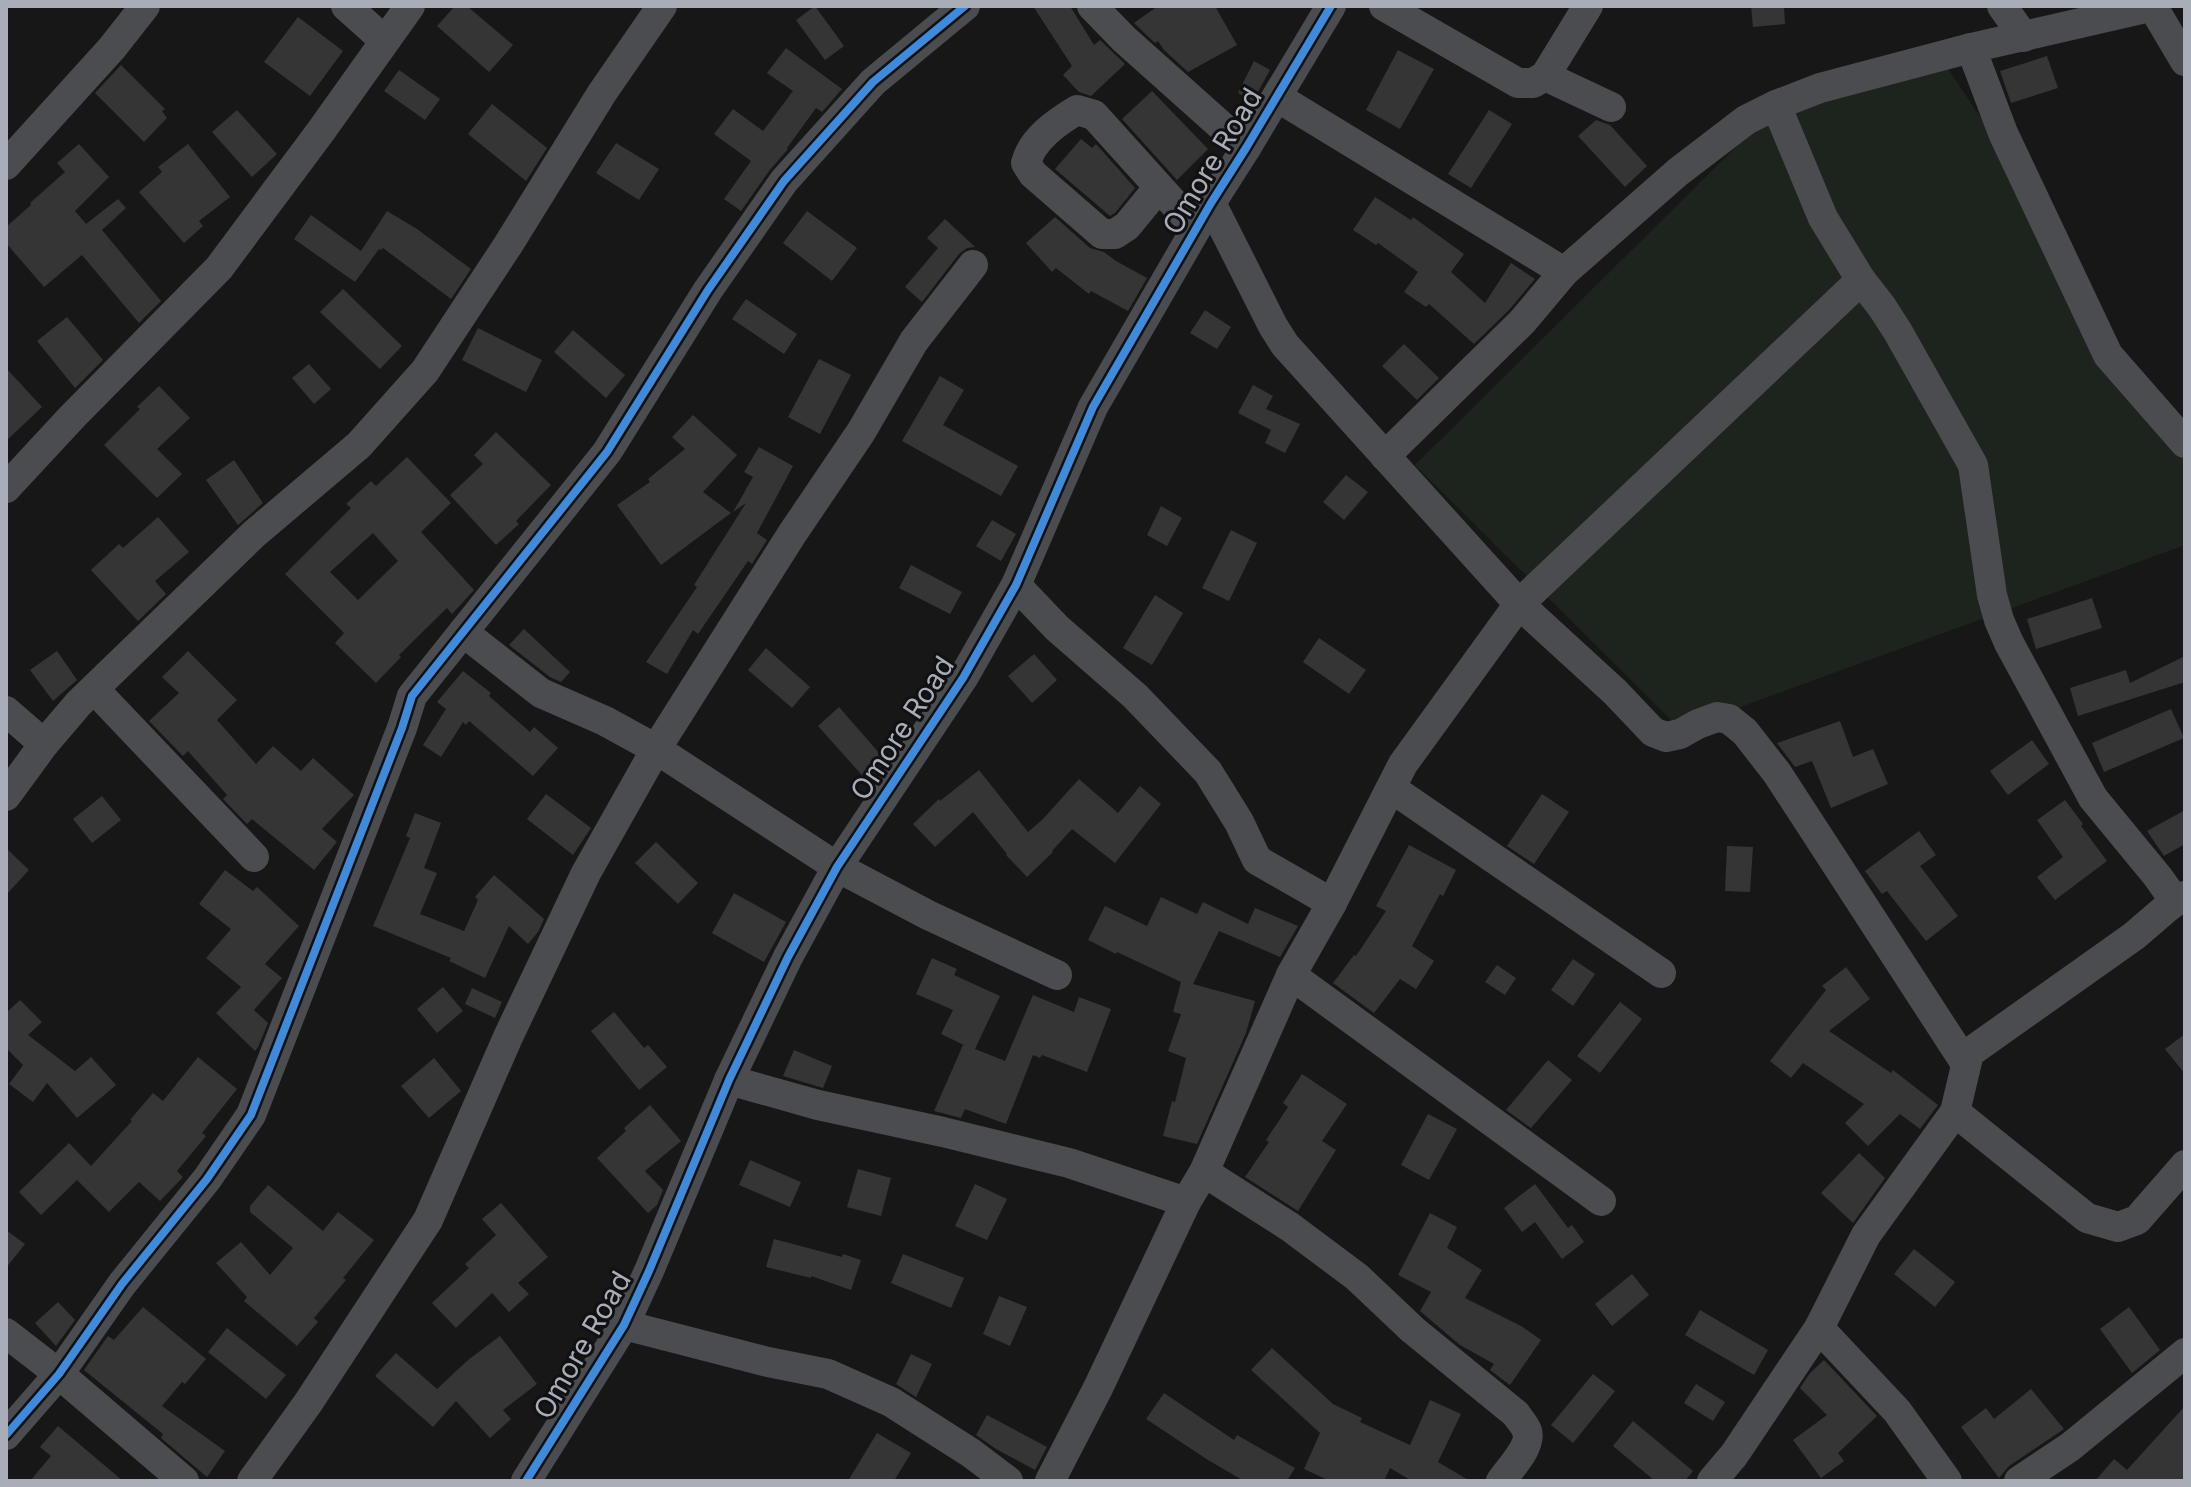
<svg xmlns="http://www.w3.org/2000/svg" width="2191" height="1487" viewBox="0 0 2191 1487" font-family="Inter,sans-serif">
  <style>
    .green { fill: #1d241e }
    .building { fill: #353536; fill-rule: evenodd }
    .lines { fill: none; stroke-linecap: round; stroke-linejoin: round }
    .minor { stroke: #4b4c50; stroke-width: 30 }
    .cycleway-casing { stroke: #111113; stroke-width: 13 }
    .cycleway { stroke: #408adc; stroke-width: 8 }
    .labels { text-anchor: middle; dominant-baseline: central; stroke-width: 6; stroke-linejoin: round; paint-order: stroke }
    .street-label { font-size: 28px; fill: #a8adb8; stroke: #111113 }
  </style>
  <rect width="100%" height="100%" fill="#171717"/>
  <path class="green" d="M1947,67L1984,123L2109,352L2185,442V545L1680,729L1415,465L1767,116Z"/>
  <g class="building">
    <path d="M455,6H467L513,45L489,72L437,26Z"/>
    <path d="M815,6L844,46L825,60L796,20Z"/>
    <path d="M1033,6H1070L1094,45L1100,40L1125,64L1091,96L1079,92L1063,75L1072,66Z"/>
    <path d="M1158,6H1215L1237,45L1188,72L1164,50L1158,41L1155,43L1134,23Z"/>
    <path d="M1751,6H1784L1785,24L1753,27Z"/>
    <path d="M298,17L343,51L310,96L264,62Z"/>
    <path d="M786,48L842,89L822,112L816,108L787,148L788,149L769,171L741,211L724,199L751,161L714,134L733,109L763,131L793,91L767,73Z"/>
    <path d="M1398,50L1434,69L1400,129L1366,110Z"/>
    <path d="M2047,56L2058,88L2011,103L2000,71Z"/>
    <path d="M1254,61L1270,70L1253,101L1238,93Z"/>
    <path d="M121,65L165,109L162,111L167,118L144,142L95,93Z"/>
    <path d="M399,70L440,99L425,120L384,91Z"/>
    <path d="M1152,91L1208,149L1177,180L1122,119Z"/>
    <path d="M492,104L547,148L526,181L468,134Z"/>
    <path d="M237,110L277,154L252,177L212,132Z"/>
    <path d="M1489,110L1512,124L1471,188L1448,174Z"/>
    <path d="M1596,120L1610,125L1647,166L1625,187L1578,136Z"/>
    <path d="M1081,139L1092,148L1096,144L1135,188L1115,213L1110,216L1055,169Z"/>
    <path d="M616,143L659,169L639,200L596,173Z"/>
    <path d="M79,144L109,177L75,211L86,224L118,199L126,208L102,230L161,301L139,323L82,255L44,287L6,243V227L31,205L30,203L65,172L57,163Z"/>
    <path d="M188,144L230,197L199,221L203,226L184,243L139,192L162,172L158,167Z"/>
    <path d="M1375,197L1411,220L1413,217L1464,254L1451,272L1485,303L1511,263L1535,279L1509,310L1474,344L1429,304L1426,307L1404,292L1418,272L1378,243L1376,245L1353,230Z"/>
    <path d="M387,211L417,229L471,269L451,299L383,248L381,250L379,249L355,282L294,239L311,215L361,251Z"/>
    <path d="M807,211L857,248L832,281L783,243Z"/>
    <path d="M1055,217L1090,248L1104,252L1116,261L1147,278L1128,311L1091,291L1089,294L1056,268L1052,272L1026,243Z"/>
    <path d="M945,219L975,247L967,248L959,254L922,302L905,287L938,248L927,238Z"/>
    <path d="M343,289L402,346L380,369L320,312Z"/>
    <path d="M746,299L797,334L784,354L732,319Z"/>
    <path d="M1205,310L1231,327L1217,349L1190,333Z"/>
    <path d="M67,317L103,360L75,388L37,341Z"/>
    <path d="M478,328L542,360L526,392L462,360Z"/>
    <path d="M573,330L625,375L606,398L554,352Z"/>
    <path d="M1404,344L1439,378L1417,400L1382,366Z"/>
    <path d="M819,359L851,375L820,434L788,417Z"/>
    <path d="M309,364L331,389L314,404L292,378Z"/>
    <path d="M6,368L42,407L6,441Z"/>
    <path d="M940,376L964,390L943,425L1018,466L1001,496L902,441Z"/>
    <path d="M1253,385L1273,396L1266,409L1300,424L1285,453L1265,443L1271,430L1238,413Z"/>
    <path d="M159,386L190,418L157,449L182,474L157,498L104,445L140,409L137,407Z"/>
    <path d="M693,415L737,455L703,492L731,513L661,565L617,505L650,482L648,479L685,449L672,437Z"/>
    <path d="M496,432L551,485L516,521L519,524L496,545L450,495L483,464L474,455Z"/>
    <path d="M759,447L793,466L757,533L767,540L752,564L748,561L698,634L693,630L667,674L646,662L697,587L694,585L746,503L733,512L753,477L744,472Z"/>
    <path d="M407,457L451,503L421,532L474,590L452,614L447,608L399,655L401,657L376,683L335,643L344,633L285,574L351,508L346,504L371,481L376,486ZM373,533L398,561L358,600L330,572Z"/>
    <path d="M234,460L263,503L238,525L206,480Z"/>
    <path d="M1346,475L1368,492L1344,520L1323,502Z"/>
    <path d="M1161,506L1182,518L1167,546L1147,535Z"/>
    <path d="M158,517L189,552L155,581L166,594L138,621L91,570L119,544L123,548Z"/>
    <path d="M992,520L1016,534L1001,561L976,546Z"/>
    <path d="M1231,530L1257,543L1229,601L1202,588Z"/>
    <path d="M911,565L962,592L950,614L899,588Z"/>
    <path d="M1155,595L1183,613L1152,665L1123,648Z"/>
    <path d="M2092,598L2102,628L2036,649L2027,619Z"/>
    <path d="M524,629L570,672L561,682L550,677L509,645Z"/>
    <path d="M1319,638L1366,670L1349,694L1303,662Z"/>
    <path d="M766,648L810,687L792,708L748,670Z"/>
    <path d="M57,651L77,680L53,701L30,670Z"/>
    <path d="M188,651L237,700L217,720L256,764L273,746L301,771L313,758L354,795L322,829L337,842L314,870L252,819L247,824L223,799L227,795L188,751L183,756L149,721L179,693L162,677Z"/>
    <path d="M1034,654L1057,680L1032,703L1008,676Z"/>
    <path d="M2185,656V682L2078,716L2070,688L2126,670L2130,683Z"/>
    <path d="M463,671L491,693L489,696L530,732L534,727L558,748L533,776L469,721L466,725L463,722L441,757L423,745L446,709L437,702Z"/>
    <path d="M839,707L886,761L869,783L818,726Z"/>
    <path d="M2171,709L2184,738L2104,772L2092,743Z"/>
    <path d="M1840,721L1853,757L1873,749L1888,784L1831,808L1812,761L1795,767L1777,743Z"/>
    <path d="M2032,740L2049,764L2008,795L1990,771Z"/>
    <path d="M979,770L1028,832L1043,819L1079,779L1118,813L1140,786L1161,804L1115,863L1072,829L1052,851L1053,852L1027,877L1006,855L1007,854L973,812L935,847L913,824L939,799L940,801Z"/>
    <path d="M546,794L591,828L573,855L527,819Z"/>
    <path d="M1542,794L1569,812L1534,864L1507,846Z"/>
    <path d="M102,796L121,820L92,843L73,819Z"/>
    <path d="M2065,800L2083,824L2081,826L2107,861L2055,900L2037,877L2063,857L2037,820Z"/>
    <path d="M2185,810V844L2164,856L2147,831Z"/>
    <path d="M415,813L441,823L424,868L437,873L420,914L464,931L478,900L475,897L494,875L544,919L538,932L528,944L509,926L485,978L449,961L451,958L373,926L410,838L406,836Z"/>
    <path d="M1919,831L1936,855L1920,866L1958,916L1926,941L1887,891L1882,894L1865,871Z"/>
    <path d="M656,842L698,883L678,904L635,863Z"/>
    <path d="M1409,845L1456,870L1443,896L1440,894L1412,946L1434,961L1416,989L1400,979L1374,1013L1333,983L1354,955L1356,956L1386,911L1376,906Z"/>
    <path d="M1727,846L1753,847L1750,892L1725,891Z"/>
    <path d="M6,848L29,870L6,895Z"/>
    <path d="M225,870L253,891L257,887L299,926L265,964L282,978L254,1010L268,1023L258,1047L255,1051L216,1013L241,987L206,958L231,929L199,904Z"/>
    <path d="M734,893L786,922L764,962L712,933Z"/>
    <path d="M1161,897L1197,914L1203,902L1248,924L1255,908L1298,926L1280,957L1219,931L1193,984L1255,1001L1246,1033L1197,1144L1163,1136L1172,1101L1175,1102L1186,1058L1168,1051L1181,1014L1173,1012L1181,982L1117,952L1116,954L1088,940L1105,906L1147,926Z"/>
    <path d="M932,958L957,969L954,975L1000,996L975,1049L1005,1061L1033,995L1074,1012L1079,997L1111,1009L1087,1072L1042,1055L1040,1058L1033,1055L1006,1124L965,1109L961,1118L934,1111L963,1045L966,1046L941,1034L953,1010L916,994Z"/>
    <path d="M1573,959L1595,974L1573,1006L1551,990Z"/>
    <path d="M1497,965L1516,978L1505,995L1485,982Z"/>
    <path d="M1846,967L1870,999L1829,1031L1891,1073L1893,1070L1938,1105L1920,1129L1900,1114L1868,1146L1845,1123L1864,1104L1803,1063L1791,1078L1770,1061L1826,990L1822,986Z"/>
    <path d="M443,987L463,1011L437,1033L417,1009Z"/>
    <path d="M472,988L502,1002L495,1018L465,1004Z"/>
    <path d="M20,1000L42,1022L28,1035L75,1071L91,1057L116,1085L77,1118L47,1083L33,1102L9,1084L23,1065L6,1048V1013Z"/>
    <path d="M1620,1002L1642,1019L1600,1073L1577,1056Z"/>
    <path d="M614,1012L644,1048L648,1045L667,1067L639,1090L591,1031Z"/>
    <path d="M2185,1034V1074L2165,1049Z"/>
    <path d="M794,1050L832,1066L823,1088L783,1076Z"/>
    <path d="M198,1057L237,1089L202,1133L206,1136L177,1171L183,1177L160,1201L139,1182L109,1212L77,1180L41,1215L19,1192L69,1143L91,1166L132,1121L130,1120L153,1093L163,1101Z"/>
    <path d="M434,1058L461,1091L429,1118L401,1086Z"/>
    <path d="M1548,1060L1572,1080L1531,1128L1506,1110Z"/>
    <path d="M1302,1074L1347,1104L1322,1141L1336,1150L1298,1211L1245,1177L1269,1142L1266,1140L1288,1107L1283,1103Z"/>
    <path d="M650,1105L681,1141L645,1171L663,1190L657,1205L648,1213L597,1158L626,1131L624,1128Z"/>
    <path d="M1428,1114L1457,1129L1429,1180L1401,1165Z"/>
    <path d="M1859,1153L1885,1178L1853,1223L1821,1193Z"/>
    <path d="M750,1160L801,1182L790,1207L739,1185Z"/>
    <path d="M858,1169L891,1178L881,1216L847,1207Z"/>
    <path d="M975,1184L1007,1199L987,1240L955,1226Z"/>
    <path d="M1535,1184L1568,1228L1572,1225L1584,1242L1562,1259L1535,1222L1522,1232L1504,1208Z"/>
    <path d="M268,1185L323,1231L338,1212L374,1240L343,1278L346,1280L314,1318L318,1322L297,1346L244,1301L247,1297L216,1263L241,1242L270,1275L293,1248L250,1212V1206Z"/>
    <path d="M501,1203L548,1257L518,1283L529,1294L509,1312L492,1293L456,1328L432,1303L469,1268L465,1264L496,1235L482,1219Z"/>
    <path d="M1430,1213L1457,1227L1447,1248L1482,1270L1465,1298L1521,1326L1541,1340L1510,1385L1490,1370L1494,1364L1460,1345L1420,1311L1431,1292L1398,1275Z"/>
    <path d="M6,1230L25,1244L6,1268Z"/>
    <path d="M774,1239L842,1257L843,1254L861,1260L851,1290L811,1276V1278L766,1267Z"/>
    <path d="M1914,1249L1955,1282L1935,1307L1894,1274Z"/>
    <path d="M903,1254L964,1278L951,1308L891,1283Z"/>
    <path d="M1632,1274L1649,1295L1612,1326L1595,1304Z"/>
    <path d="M999,1296L1027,1307L1010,1346L983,1334Z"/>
    <path d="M58,1302L75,1320L56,1346L35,1323Z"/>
    <path d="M143,1307L206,1359L185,1384L182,1382L162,1406L225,1451L207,1477L161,1438L163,1434L84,1370L108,1336L114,1340Z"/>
    <path d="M2129,1307L2160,1350L2132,1373L2100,1329Z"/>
    <path d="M1700,1310L1768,1350L1754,1375L1685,1335Z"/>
    <path d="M227,1328L286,1375L266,1399L208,1352Z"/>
    <path d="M500,1336L537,1384L503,1410L511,1419L490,1438L456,1401L433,1427L375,1376L396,1353L437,1389L468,1360Z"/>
    <path d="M1272,1348L1333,1404L1362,1418L1360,1422L1410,1445L1430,1400L1461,1414L1438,1462L1470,1481H1412L1390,1468L1384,1481H1330L1304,1469L1320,1433L1251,1370Z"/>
    <path d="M911,1354L932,1364L916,1397L896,1384Z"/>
    <path d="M1824,1360L1877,1416L1838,1453L1844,1461L1821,1478L1793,1440L1827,1415L1800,1388L1810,1373Z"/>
    <path d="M1593,1374L1615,1391L1573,1443L1551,1425Z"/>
    <path d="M1696,1384L1725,1402L1713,1421L1684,1403Z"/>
    <path d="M2031,1389L2064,1429L2009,1466L1999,1478L1961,1427L1986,1408L1994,1419Z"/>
    <path d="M1164,1393L1234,1440L1237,1435L1295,1468L1287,1481H1244L1208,1460L1146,1419Z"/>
    <path d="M2185,1406V1481H2095L2114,1459L2127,1470Z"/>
    <path d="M987,1415L1047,1447L1035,1470L996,1449L976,1435Z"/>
    <path d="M1633,1421L1693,1471L1685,1481H1655L1613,1446Z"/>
    <path d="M58,1426L123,1481H30L51,1456L40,1447Z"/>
    <path d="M877,1433L911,1453L894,1481H848Z"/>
  </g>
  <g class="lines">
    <g class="minor">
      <path d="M346,6L384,40"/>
      <path d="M1092,6L1124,39L1246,148"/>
      <path d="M1384,6L1518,83H1533L1545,76L1588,6"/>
      <path d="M2002,6L2024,37"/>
      <path d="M2153,7L2185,61"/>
      <path d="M1971,48L2003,133L2108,355L2185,443"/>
      <path d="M1545,76L1611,107"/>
      <path d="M1277,97L1564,272"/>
      <path d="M1776,105L1823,218L1861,280L1882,307L1898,332L1973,465L1992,595L1999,620L2009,643L2093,798L2158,877L2170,894L2169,906"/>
      <path d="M6,165L112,48L145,6"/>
      <path d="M1159,187L1127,226L1115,234H1102L1033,174L1026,163C1032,139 1057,122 1077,110L1094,115L1196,228"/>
      <path d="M1211,203L1273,326L1285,345L1519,604L1615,692L1653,732L1666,737L1680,734L1698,724L1717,717L1729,719L1745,732L1777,773L1966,1064"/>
      <path d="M1385,456L1522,322L1564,272L1678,172L1746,120L1776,105L1820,88L1971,48L2155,6"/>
      <path d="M6,488L72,417L219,268L321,131L410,6"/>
      <path d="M1016,585L1057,628L1135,696L1208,772L1239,822L1257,860L1332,903"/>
      <path d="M463,632L541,693L605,721L656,749L837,867L928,915L1057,975"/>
      <path d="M94,689L254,857"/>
      <path d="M6,711L44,744"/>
      <path d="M1391,788L1661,973"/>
      <path d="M6,796L44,744L79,703L254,534L359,445L425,371L508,245L602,93L662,6"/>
      <path d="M1291,975L1601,1201"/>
      <path d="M729,1080L818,1105L943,1132L1069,1163L1186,1202"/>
      <path d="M1955,1112L2087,1218L2118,1227L2137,1220L2185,1165"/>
      <path d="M1204,1172L1290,1227L1357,1277L1413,1330L1516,1414C1519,1419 1525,1425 1527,1431C1532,1446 1510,1468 1501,1481"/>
      <path d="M624,1325L768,1362L828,1374L891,1402L971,1453L1008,1481"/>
      <path d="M1819,1328L1897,1411L1947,1481"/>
      <path d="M6,1333L59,1374L184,1481"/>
      <path d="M6,1435L59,1374L122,1284L207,1179L251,1115L402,728L412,696L607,452L708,290L784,181L873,82L965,6"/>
      <path d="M252,1481L308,1403L428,1220L508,1037L586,873L656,749L792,534L861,432L914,341L973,265"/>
      <path d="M526,1481L624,1325L649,1271L729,1080L788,957L837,867L963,678L1016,585L1093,407L1211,203L1246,148L1331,6"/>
      <path d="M1050,1481L1098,1388L1186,1202L1204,1172L1291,975L1332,903L1403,764L1519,604L1861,280"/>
      <path d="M1712,1481L1734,1455L1819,1328L1866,1235L1955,1112L1969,1053L2134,936L2169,906L2184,896"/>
      <path d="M2019,1481L2070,1447L2185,1353"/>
    </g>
    <defs>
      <g id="cycleway">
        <path d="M6,1435L59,1374L122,1284L207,1179L251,1115L402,728L412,696L607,452L708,290L784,181L873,82L965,6"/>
        <path d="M526,1481L624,1325L649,1271L729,1080L788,957L837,867L963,678L1016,585L1093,407L1211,203L1246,148L1331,6"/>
      </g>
    </defs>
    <use href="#cycleway" class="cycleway-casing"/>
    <use href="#cycleway" class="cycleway"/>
  </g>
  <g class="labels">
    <g class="street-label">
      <text transform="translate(1212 161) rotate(-59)">Omore Road</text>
      <text transform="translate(902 728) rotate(-57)">Omore Road</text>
      <text transform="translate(582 1345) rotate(-60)">Omore Road</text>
    </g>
  </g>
  <rect width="2191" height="1487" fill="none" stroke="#a8adb8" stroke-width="16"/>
</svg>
